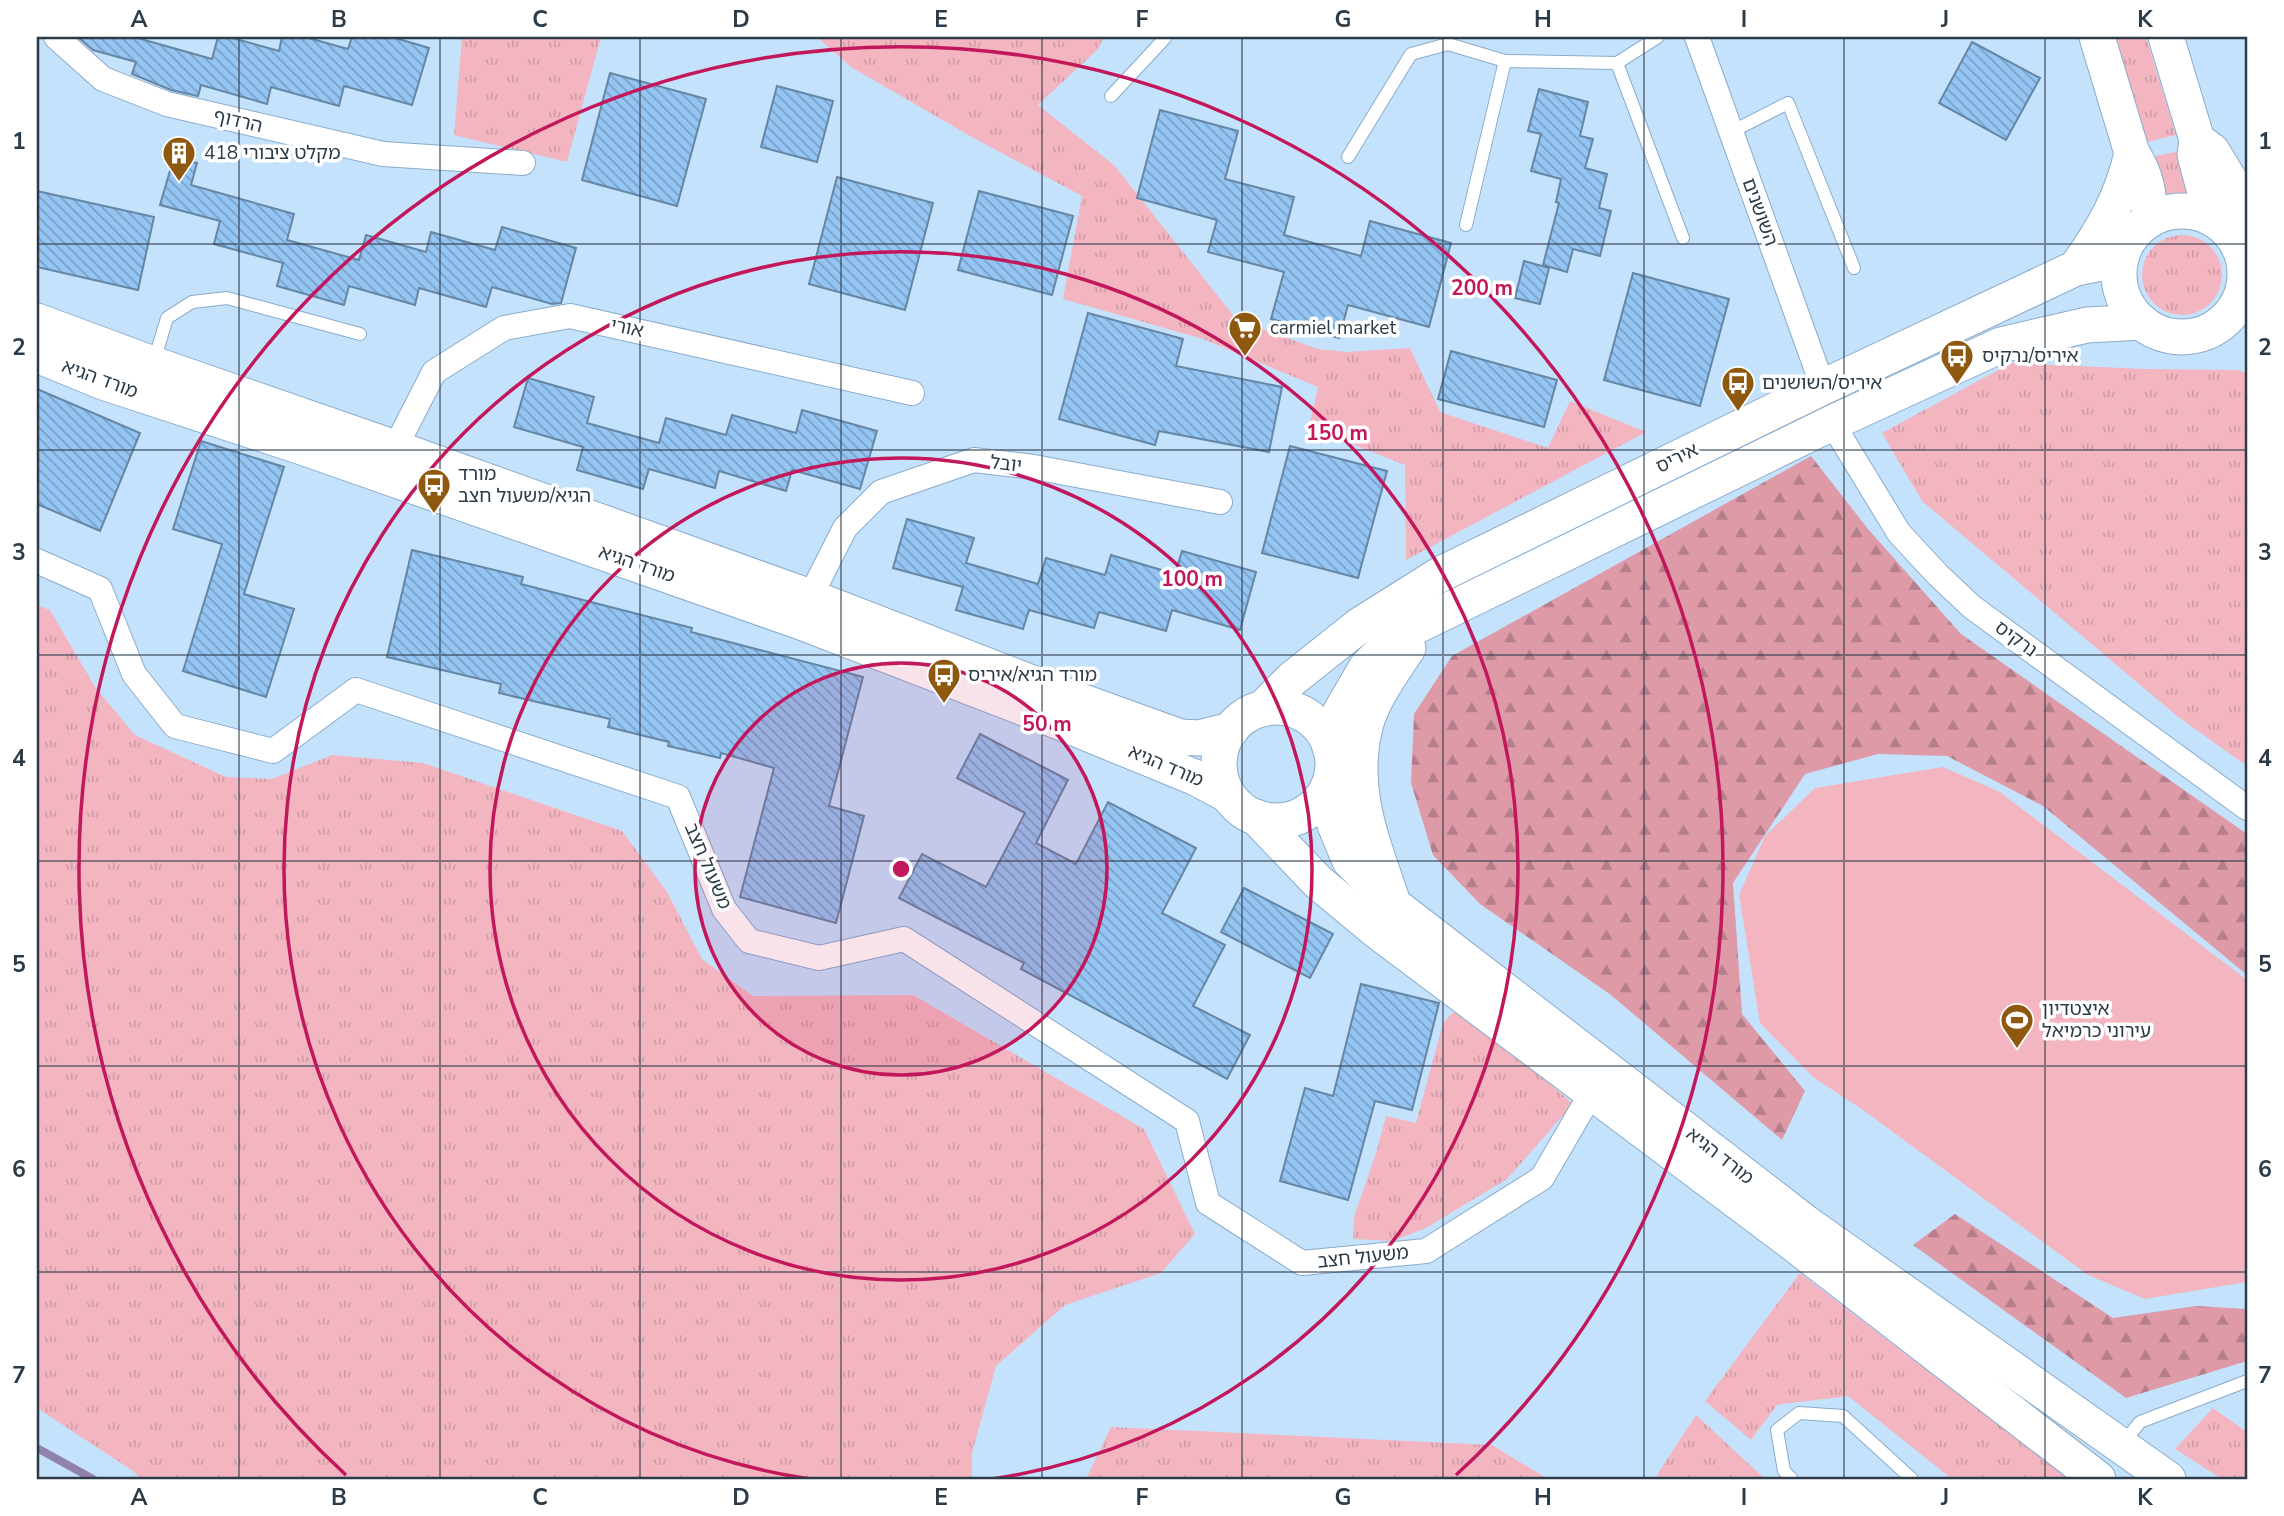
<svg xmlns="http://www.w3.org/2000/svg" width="2284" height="1516" viewBox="0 0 2284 1516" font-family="'Nunito Sans','Noto Sans Hebrew',sans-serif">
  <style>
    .grass { fill: url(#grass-tufts) }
    .forest { fill: url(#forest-firs) }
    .garden { fill: #f3b6c1 }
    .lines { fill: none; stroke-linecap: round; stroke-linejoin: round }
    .stream { stroke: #9082ac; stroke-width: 8 }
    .building { fill: url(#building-back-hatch); stroke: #6586a5; stroke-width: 2 }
    .lane-casing { stroke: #89accc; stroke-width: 14 }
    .street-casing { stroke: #89accc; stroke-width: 26 }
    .secondary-casing { stroke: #89accc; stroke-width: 37 }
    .lane { stroke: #fff; stroke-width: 12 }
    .street { stroke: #fff; stroke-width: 24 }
    .secondary { stroke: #fff; stroke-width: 35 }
    .grid { fill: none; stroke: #2c3b48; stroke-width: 2; stroke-opacity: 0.55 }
    .ring { fill: none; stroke: #c2185b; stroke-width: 3.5 }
    .labels { text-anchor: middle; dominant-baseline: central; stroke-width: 7; stroke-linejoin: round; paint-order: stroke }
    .street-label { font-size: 19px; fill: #2c3b48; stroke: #fff }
    .poi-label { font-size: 19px; fill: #2c3b48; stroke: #fff; text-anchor: start }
    .centre { fill: #c2185b; stroke: #fff; stroke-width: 3.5 }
    .ring-label { font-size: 21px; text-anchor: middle; font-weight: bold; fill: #c2185b; stroke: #fff; stroke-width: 7; stroke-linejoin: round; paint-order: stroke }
    .neatline { fill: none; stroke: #2c3b48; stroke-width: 2.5 }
    .grid-label { font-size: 23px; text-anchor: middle; font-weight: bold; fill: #2c3b48 }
  </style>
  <defs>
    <pattern id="grass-tufts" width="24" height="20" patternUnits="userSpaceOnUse" patternTransform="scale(1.75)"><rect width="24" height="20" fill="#f3b6c1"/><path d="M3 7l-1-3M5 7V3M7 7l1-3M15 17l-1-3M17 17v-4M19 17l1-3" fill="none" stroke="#d09da7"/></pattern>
    <pattern id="forest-firs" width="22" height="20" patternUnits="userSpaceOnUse" patternTransform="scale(1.75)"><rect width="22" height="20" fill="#de9aa7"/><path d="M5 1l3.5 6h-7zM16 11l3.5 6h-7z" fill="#b47f8a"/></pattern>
    <pattern id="building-back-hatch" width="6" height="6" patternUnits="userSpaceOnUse" patternTransform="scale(1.75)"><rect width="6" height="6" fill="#94c5f3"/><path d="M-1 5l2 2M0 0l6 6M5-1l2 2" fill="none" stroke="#79a1c7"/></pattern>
  </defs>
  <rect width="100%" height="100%" fill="#c5e2fd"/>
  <g class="grass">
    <path d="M462,37H601L567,162L454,135Z"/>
    <path d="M817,37H1104L1098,49L1038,105L1114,165L1237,320L1318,349L1346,352L1410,348L1440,412L1548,448L1570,401L1646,432L1406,560L1405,465L1309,427L1318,387L1203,339L1063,299L1082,196L970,136L851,67Z"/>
    <path d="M2113,37H2146L2176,135L2147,142Z"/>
    <path d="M2180,151L2196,195L2163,203L2151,157Z"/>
    <circle cx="2182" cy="275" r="40"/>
    <path d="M2011,363L2146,369L2239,370L2247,374V766L2177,716L1922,501L1882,433Z"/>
    <path d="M37,605L50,610L95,687L135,735L226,777L272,779L332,755L423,763L622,831L667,892L702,959L753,996L913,995L1144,1129L1195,1234L1161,1273L1065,1305L996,1366L972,1453V1479H141L133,1471L37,1408Z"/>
    <path d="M1461,1004L1573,1104L1507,1179L1426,1228L1393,1241L1353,1239L1354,1217L1377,1150L1386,1116L1416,1123L1443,1023Z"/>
    <path d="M1800,1273L2069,1479H1952L1848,1396L1777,1405L1751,1440L1705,1401Z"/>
    <path d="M2213,1408L2247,1432V1479H2222L2175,1449Z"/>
    <path d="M1696,1415L1765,1479H1660L1657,1475Z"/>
    <path d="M1111,1427L1492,1445L1548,1479H1086Z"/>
  </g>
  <g class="forest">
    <path d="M1811,456L1868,529L1961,634L2247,834V975L2043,806L1947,756L1878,754L1805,774L1733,883L1742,1014L1805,1091L1782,1140L1611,995L1480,904L1433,855L1411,783L1414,714L1452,656Z"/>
    <path d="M1955,1214L2113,1318L2196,1306L2247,1309V1361L2126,1398L1913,1245Z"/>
  </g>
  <path class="garden" d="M1943,767L2000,792L2247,980V1282L2145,1299L2088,1275L1863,1110L1813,1077L1760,1023L1739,895L1765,836L1815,788Z"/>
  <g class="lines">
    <path class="stream" d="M37,1448L93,1479"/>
  </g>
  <g class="building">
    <path d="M78,37H134L212,59L218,37H229L279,51L282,37H305L348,49L352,37H392L429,48L412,105L344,86L339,106L271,87L267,104L201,85L198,96L171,90L132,74L136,62L93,50Z"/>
    <path d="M1972,42L2040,78L2006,140L1939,103Z"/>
    <path d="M610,73L706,99L677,206L582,180Z"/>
    <path d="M777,86L833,101L817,162L761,147Z"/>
    <path d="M1539,89L1588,102L1580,136L1593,139L1585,168L1607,174L1599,208L1611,211L1600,256L1573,249L1567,272L1543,265L1559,203L1556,202L1561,179L1531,171L1541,134L1528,131Z"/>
    <path d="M1160,110L1238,131L1225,179L1294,197L1284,235L1361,256L1370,221L1451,243L1429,327L1348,305L1339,338L1271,319L1284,272L1208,252L1217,220L1137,198Z"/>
    <path d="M174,157L197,163L191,185L294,214L287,240L359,260L366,235L426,252L431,232L495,250L502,227L576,248L561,303L552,304L492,287L486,307L419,288L415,305L349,286L344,305L277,286L283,263L214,244L220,221L160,205Z"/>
    <path d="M837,177L933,203L905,310L809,284Z"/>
    <path d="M37,191L154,217L138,290L37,267Z"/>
    <path d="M979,191L1073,216L1052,295L958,270Z"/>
    <path d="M1524,261L1549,268L1540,304L1515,298Z"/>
    <path d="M1633,273L1729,299L1700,406L1604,380Z"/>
    <path d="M1088,313L1183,339L1176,366L1282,387L1269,452L1159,431L1155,445L1059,419Z"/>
    <path d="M1451,351L1557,380L1544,427L1438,399Z"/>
    <path d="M528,378L594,397L587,423L659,443L666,418L726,435L732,415L796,433L802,410L877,431L860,489L792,470L786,491L719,471L715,488L649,469L643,489L577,470L583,447L514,427Z"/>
    <path d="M37,389L140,433L100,531L37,504Z"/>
    <path d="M201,441L284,467L244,594L294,609L266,697L183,671L222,544L173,529Z"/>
    <path d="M1290,446L1387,471L1358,578L1262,553Z"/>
    <path d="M907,519L974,538L966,563L1038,584L1046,558L1105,575L1111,555L1175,574L1182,551L1256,572L1240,630L1172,610L1166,631L1099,612L1094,628L1029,610L1023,629L956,610L963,587L893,568Z"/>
    <path d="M412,550L523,577L521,584L692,628L691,632L863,677L829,806L864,816L836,923L740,897L774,768L721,753L720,758L668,746L669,742L608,727L610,719L499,693L501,684L387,657Z"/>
    <path d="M980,734L1068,780L1036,843L1076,864L1108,802L1196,848L1162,913L1225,945L1193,1006L1250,1035L1227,1079L1021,969L1024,963L899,898L922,854L986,887L1025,813L957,778Z"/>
    <path d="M1244,888L1333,934L1310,978L1221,932Z"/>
    <path d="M1361,984L1439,1003L1412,1110L1375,1101L1348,1200L1280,1181L1305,1088L1333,1096Z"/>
  </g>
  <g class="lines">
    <defs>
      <g id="lane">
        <path d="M1617,63L1683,238"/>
        <path d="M1111,96L1166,37"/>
        <path d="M1731,132L1788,103L1854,268"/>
        <path d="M1348,157L1411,54L1448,44L1505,61"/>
        <path d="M1466,225L1505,61L1617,63L1658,37"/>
        <path d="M154,361L167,318L192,302L227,298L360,334"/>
        <path d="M2123,1443L2140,1422L2247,1381"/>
        <path d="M1792,1479L1784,1471L1777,1430L1799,1413L1843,1416L1912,1479"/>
      </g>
      <g id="street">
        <path d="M56,37L103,79L167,104L383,154L523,163"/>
        <path d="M1697,37L1823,387"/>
        <path d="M1832,423L1899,533L1938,575L1972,607L2247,808"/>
        <path d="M395,448L434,372L504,328L570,316L912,393"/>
        <path d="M37,561L100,589L134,674L175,726L273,751L356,690L678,797L724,909L749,941L819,958L904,939L1187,1121L1208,1203L1302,1263L1426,1251L1542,1178L1592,1092"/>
        <path d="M810,597L845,528L881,492L974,460L1034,467L1220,502"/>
      </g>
      <g id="secondary">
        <path d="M2097,37L2132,153C2146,175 2150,194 2149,220"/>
        <path d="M2166,37L2197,140L2195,155L2212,218"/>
        <path d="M2197,140L2212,151L2247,209"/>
        <circle cx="2182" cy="274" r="63"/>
        <path d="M2076,268C2103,230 2122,198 2132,153"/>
        <path d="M37,321L153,364L395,448L810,597L1050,690L1180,737L1199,738L1231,730"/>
        <path d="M37,355L103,382L302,447L801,622L1042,715L1194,777L1228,795"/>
        <circle cx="1276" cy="764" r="57"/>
        <path d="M1262,709L1292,679L1360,625L1441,574L1823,387L2076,268L2121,259"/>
        <path d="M1330,748L1341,711L1366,668L1398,635L1832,423L2001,345L2087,325L2142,322"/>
        <path d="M1328,787L1335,825L1350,861L1394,905L1806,1223L2168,1479"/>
        <path d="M1256,817L1318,882L1377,931L1790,1241L2098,1479"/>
        <path d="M1391,897C1371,838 1349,787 1366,723C1373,698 1394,669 1408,648"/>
      </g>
    </defs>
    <use href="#lane" class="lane-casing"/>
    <use href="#street" class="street-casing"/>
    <use href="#secondary" class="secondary-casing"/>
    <use href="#lane" class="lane"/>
    <use href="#street" class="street"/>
    <use href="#secondary" class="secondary"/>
  </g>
  <path class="grid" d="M239,37V1479M440,37V1479M640,37V1479M841,37V1479M1042,37V1479M1242,37V1479M1443,37V1479M1644,37V1479M1844,37V1479M2045,37V1479M37,244H2247M37,450H2247M37,655H2247M37,861H2247M37,1066H2247M37,1272H2247"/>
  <circle cx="901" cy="869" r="206" fill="#c2185b" fill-opacity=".12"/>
  <g class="ring">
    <circle cx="901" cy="869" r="206"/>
    <circle cx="901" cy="869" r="411"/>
    <path d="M810 1479A617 617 0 1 1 992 1479"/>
    <path d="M346 1475A822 822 0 1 1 1456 1475"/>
  </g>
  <defs>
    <symbol id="building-pin" viewBox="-11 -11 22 30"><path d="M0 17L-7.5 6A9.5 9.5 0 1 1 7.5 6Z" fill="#8f580f" stroke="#fff"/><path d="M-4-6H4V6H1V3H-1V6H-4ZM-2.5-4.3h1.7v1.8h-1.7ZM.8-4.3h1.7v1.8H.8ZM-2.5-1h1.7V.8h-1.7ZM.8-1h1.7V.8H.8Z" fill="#fff"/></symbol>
    <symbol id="supermarket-pin" viewBox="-11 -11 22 30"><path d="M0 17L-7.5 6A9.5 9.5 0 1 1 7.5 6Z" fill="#8f580f" stroke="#fff"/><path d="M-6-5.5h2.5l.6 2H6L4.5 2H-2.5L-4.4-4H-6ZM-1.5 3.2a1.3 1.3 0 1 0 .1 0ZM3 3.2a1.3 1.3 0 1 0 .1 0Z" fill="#fff"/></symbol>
    <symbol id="bus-pin" viewBox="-11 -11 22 30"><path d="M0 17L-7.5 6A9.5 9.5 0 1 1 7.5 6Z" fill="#8f580f" stroke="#fff"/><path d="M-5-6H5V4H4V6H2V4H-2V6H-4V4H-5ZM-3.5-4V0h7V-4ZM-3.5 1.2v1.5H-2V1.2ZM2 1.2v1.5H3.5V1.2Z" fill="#fff"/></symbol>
    <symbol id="stadium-pin" viewBox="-11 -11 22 30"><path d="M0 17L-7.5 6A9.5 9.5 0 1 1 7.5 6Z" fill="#8f580f" stroke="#fff"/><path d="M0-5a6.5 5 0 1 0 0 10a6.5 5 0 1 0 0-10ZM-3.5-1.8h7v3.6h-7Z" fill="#fff"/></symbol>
  </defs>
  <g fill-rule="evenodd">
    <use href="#building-pin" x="160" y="134" width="38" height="52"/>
    <use href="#supermarket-pin" x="1226" y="309" width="38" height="52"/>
    <use href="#bus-pin" x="1938" y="337" width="38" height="52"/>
    <use href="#bus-pin" x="1719" y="364" width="38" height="52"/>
    <use href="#bus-pin" x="415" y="466" width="38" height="52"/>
    <use href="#bus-pin" x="925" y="656" width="38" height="52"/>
    <use href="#stadium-pin" x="1998" y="1001" width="38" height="52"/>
  </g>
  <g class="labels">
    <g class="street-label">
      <text transform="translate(238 121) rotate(13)">הרדוף</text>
      <text transform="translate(1760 212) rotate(70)">השושנים</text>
      <text transform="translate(627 328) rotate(12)">אורי</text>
      <text transform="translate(100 379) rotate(20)">מורד הגיא</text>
      <text transform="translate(1677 458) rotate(-26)">איריס</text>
      <text transform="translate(1006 464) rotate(7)">יובל</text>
      <text transform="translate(637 564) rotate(19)">מורד הגיא</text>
      <text transform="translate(2016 639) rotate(36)">נרקיס</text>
      <text transform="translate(1166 766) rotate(23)">מורד הגיא</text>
      <text transform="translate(708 866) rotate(67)">משעול חצב</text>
      <text transform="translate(1720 1156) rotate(38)">מורד הגיא</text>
      <text transform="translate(1363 1257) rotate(-6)">משעול חצב</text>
    </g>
    <g class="poi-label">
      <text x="204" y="153">מקלט ציבורי 418</text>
      <text x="1270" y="328">carmiel market</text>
      <text x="1982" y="356">איריס/נרקיס</text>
      <text x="1762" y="383">איריס/השושנים</text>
      <text x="458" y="474">מורד<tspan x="458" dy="22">הגיא/משעול חצב</tspan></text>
      <text x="968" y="675">מורד הגיא/איריס</text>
      <text x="2042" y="1009">איצטדיון<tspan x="2042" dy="22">עירוני כרמיאל</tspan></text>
    </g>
  </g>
  <circle cx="901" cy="869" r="10" class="centre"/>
  <g class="ring-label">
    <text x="1482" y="295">200 m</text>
    <text x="1337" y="440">150 m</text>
    <text x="1192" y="586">100 m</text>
    <text x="1047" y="731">50 m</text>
  </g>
  <rect width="2284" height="1516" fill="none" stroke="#ffffff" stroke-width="77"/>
  <rect x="38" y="38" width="2208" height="1440" class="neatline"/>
  <g class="grid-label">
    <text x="139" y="27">A</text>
    <text x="339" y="27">B</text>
    <text x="540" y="27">C</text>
    <text x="741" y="27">D</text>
    <text x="941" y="27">E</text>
    <text x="1142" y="27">F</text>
    <text x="1343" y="27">G</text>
    <text x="1543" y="27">H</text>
    <text x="1744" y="27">I</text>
    <text x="1945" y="27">J</text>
    <text x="2145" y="27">K</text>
    <text x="19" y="149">1</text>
    <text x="2265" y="149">1</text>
    <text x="19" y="355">2</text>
    <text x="2265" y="355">2</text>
    <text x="19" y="560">3</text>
    <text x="2265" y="560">3</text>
    <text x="19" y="766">4</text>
    <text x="2265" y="766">4</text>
    <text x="19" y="972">5</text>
    <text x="2265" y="972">5</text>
    <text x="19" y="1177">6</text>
    <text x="2265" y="1177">6</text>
    <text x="19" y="1383">7</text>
    <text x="2265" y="1383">7</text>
    <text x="139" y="1505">A</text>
    <text x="339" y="1505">B</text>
    <text x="540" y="1505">C</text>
    <text x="741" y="1505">D</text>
    <text x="941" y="1505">E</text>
    <text x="1142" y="1505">F</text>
    <text x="1343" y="1505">G</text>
    <text x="1543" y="1505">H</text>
    <text x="1744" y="1505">I</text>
    <text x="1945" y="1505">J</text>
    <text x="2145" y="1505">K</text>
  </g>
</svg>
